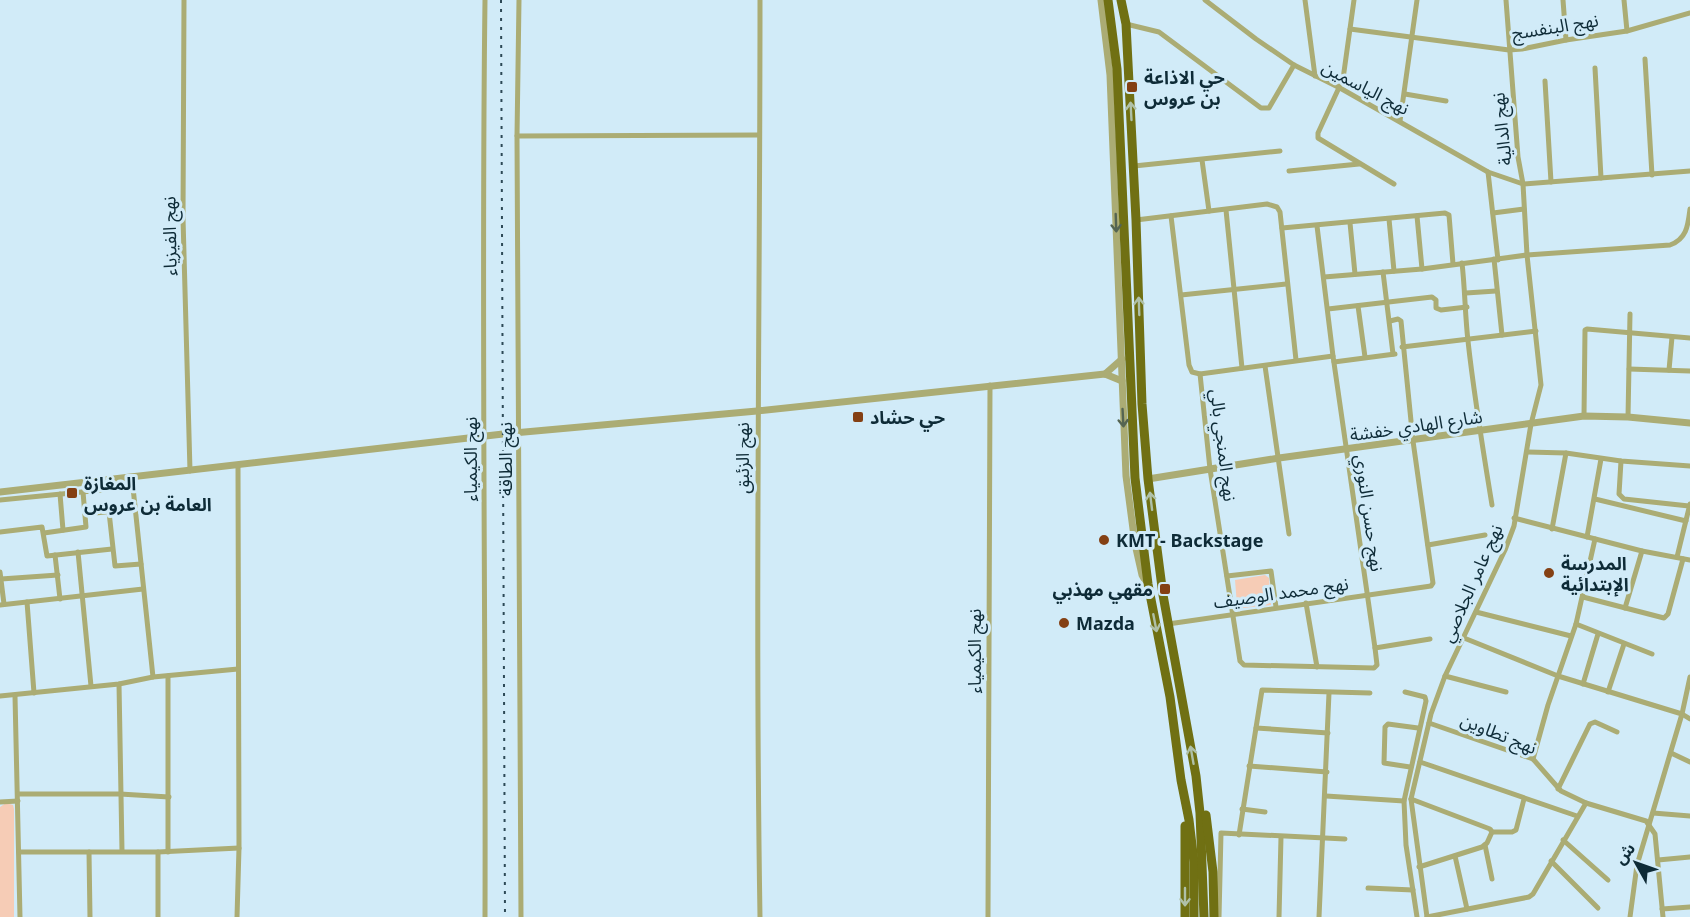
<svg xmlns="http://www.w3.org/2000/svg" width="1690" height="917" viewBox="0 0 1690 917" font-family="'Noto Sans','Noto Sans Arabic',sans-serif">
  <style>
    .green { fill: #f6ccb6 }
    .lines { fill: none; stroke-linecap: round; stroke-linejoin: round }
    .minor { stroke: #abac74; stroke-width: 5 }
    .tertiary { stroke: #abac74; stroke-width: 7 }
    .trunk { stroke: #707013; stroke-width: 9 }
    .rail { stroke: #2d4956; stroke-width: 2; stroke-dasharray: 3 6; stroke-linecap: butt }
    .oneway { stroke: #afc0a8 }
    .oneway2 { stroke: #556552 }
    .poi-dot { fill: #844014; stroke: #d1ebf8; stroke-width: 2 }
    .labels { text-anchor: middle; dominant-baseline: central; stroke-width: 6; stroke-linejoin: round; paint-order: stroke }
    .street-label { font-size: 18px; fill: #0e2b37; stroke: #d1ebf8 }
    .poi-label { font-size: 18px; font-weight: bold; fill: #0e2b37; stroke: #d1ebf8; text-anchor: start }
  </style>
  <rect width="100%" height="100%" fill="#d1ebf8"/>
  <g class="green">
    <path d="M1265,575L1269,578L1271,605L1243,608L1237,605L1235,580Z"/>
    <path d="M6,803L13,805L14,809V917H0V807Z"/>
  </g>
  <g class="lines">
    <g class="minor">
      <path d="M184,0L183,218L190,471"/>
      <path d="M519,0L517,136L521,917"/>
      <path d="M1205,0L1256,39L1294,65L1340,88L1488,172L1523,184L1690,171"/>
      <path d="M1305,0L1315,76"/>
      <path d="M1354,0L1343,79L1318,133V138L1394,184"/>
      <path d="M1563,0L1566,40"/>
      <path d="M1624,0L1627,31"/>
      <path d="M1126,24L1159,32L1261,108H1269L1294,65"/>
      <path d="M1350,29L1509,50L1522,49L1566,40L1627,31L1690,13"/>
      <path d="M1645,59L1652,175"/>
      <path d="M1595,68L1601,178"/>
      <path d="M1545,81L1551,182"/>
      <path d="M1405,94L1446,101"/>
      <path d="M1400,121L1417,0"/>
      <path d="M517,136L758,135"/>
      <path d="M1202,160L1209,211"/>
      <path d="M1134,166L1280,151"/>
      <path d="M1289,171L1359,164"/>
      <path d="M1488,172L1498,260"/>
      <path d="M1226,210L1242,368"/>
      <path d="M1493,213L1524,209"/>
      <path d="M1171,216L1189,365L1192,372L1200,374L1333,356"/>
      <path d="M1417,216L1422,269"/>
      <path d="M1389,219L1394,271"/>
      <path d="M1136,220L1267,204L1277,207L1280,212L1296,360"/>
      <path d="M1350,223L1355,274"/>
      <path d="M1282,228L1445,213L1449,215L1453,264"/>
      <path d="M1494,259L1502,335"/>
      <path d="M1462,263C1465,289 1465,315 1468,341C1474,396 1483,450 1492,505"/>
      <path d="M1383,272L1393,354"/>
      <path d="M1324,277L1422,269L1527,255L1670,245C1687,239 1688,225 1690,209"/>
      <path d="M1466,293L1496,291"/>
      <path d="M1181,295L1286,284"/>
      <path d="M1358,306L1365,357"/>
      <path d="M1328,309L1432,297L1436,300V308L1441,310L1467,307"/>
      <path d="M1402,347L1536,331"/>
      <path d="M1334,362L1395,354"/>
      <path d="M1265,366L1289,534"/>
      <path d="M1629,369L1690,371"/>
      <path d="M1669,370L1672,337"/>
      <path d="M1200,374L1210,469L1240,661L1244,665L1374,668L1377,665L1375,648L1333,356L1317,226"/>
      <path d="M1584,416L1585,330L1587,329L1690,338"/>
      <path d="M1628,417L1630,314"/>
      <path d="M1528,452L1566,453L1621,461L1690,466"/>
      <path d="M1621,461L1619,494L1624,499L1689,506"/>
      <path d="M132,478L153,677"/>
      <path d="M60,494L63,530"/>
      <path d="M1595,499L1686,521"/>
      <path d="M0,500L133,487"/>
      <path d="M109,512L115,566L141,564"/>
      <path d="M85,514L135,509"/>
      <path d="M1514,518L1642,551L1690,560"/>
      <path d="M1552,529L1566,453"/>
      <path d="M0,532L42,527L47,556L112,549"/>
      <path d="M44,533L86,527L83,492"/>
      <path d="M1587,537L1601,459"/>
      <path d="M1428,545L1485,535"/>
      <path d="M78,552L91,686"/>
      <path d="M55,555L60,599"/>
      <path d="M1677,557L1690,504"/>
      <path d="M0,572L4,604"/>
      <path d="M1227,576L1271,571L1276,607"/>
      <path d="M1,579L58,575"/>
      <path d="M1583,597L1664,618L1668,614L1683,559"/>
      <path d="M27,602L34,693"/>
      <path d="M1306,603L1317,667"/>
      <path d="M0,605L143,589"/>
      <path d="M1625,608L1642,551"/>
      <path d="M1476,612L1571,636"/>
      <path d="M1168,624L1431,586L1433,583L1413,441L1401,321L1398,319L1390,321"/>
      <path d="M1576,624L1652,654"/>
      <path d="M1464,638L1558,676L1682,714L1690,719"/>
      <path d="M1375,648L1430,639"/>
      <path d="M168,676V852"/>
      <path d="M1445,676L1506,692"/>
      <path d="M119,684L122,851"/>
      <path d="M1583,684L1598,634"/>
      <path d="M1405,692L1425,697L1426,701L1404,801L1406,845L1417,917"/>
      <path d="M1608,692L1624,644"/>
      <path d="M0,696L119,684L153,677L238,669"/>
      <path d="M15,696L20,917"/>
      <path d="M1429,723L1533,759L1561,791L1586,803L1646,821L1655,834L1663,917"/>
      <path d="M1256,728L1328,733"/>
      <path d="M1671,753L1690,762"/>
      <path d="M1533,759L1548,705L1576,624L1595,539"/>
      <path d="M1420,762L1577,816"/>
      <path d="M1249,766L1327,772"/>
      <path d="M1410,767L1384,763L1385,727L1388,724L1418,728"/>
      <path d="M1558,789L1590,724L1595,722L1617,732"/>
      <path d="M19,794H120L169,797"/>
      <path d="M1326,796L1404,801"/>
      <path d="M1411,799L1490,829L1492,832L1487,843L1482,847L1419,867"/>
      <path d="M0,802L18,801"/>
      <path d="M1242,809L1265,812"/>
      <path d="M1653,813L1690,816"/>
      <path d="M1492,832H1512L1516,830L1524,799"/>
      <path d="M1239,835L1262,690L1370,693"/>
      <path d="M1563,840L1608,880"/>
      <path d="M1485,845L1492,879"/>
      <path d="M19,852H158L239,848"/>
      <path d="M89,852L90,917"/>
      <path d="M158,852V917"/>
      <path d="M1455,856L1467,909"/>
      <path d="M1658,860L1690,857"/>
      <path d="M1551,861L1598,908"/>
      <path d="M1368,888L1413,890"/>
      <path d="M1662,909L1690,907"/>
      <path d="M237,917L239,848L238,465"/>
      <path d="M485,917C486,611 481,306 485,0"/>
      <path d="M760,917C755,611 760,306 760,0"/>
      <path d="M988,917L990,385"/>
      <path d="M1219,917L1221,833L1345,839"/>
      <path d="M1279,917L1281,837"/>
      <path d="M1319,917L1329,693"/>
      <path d="M1427,917L1411,799L1431,714L1445,676L1505,550L1514,526L1531,424L1541,385L1527,255L1523,184L1518,157L1506,0"/>
      <path d="M1427,917L1529,897L1533,894L1586,803"/>
      <path d="M1630,917L1637,865L1682,714L1690,677"/>
    </g>
    <g class="tertiary">
      <path d="M1101,0L1110,75L1126,476L1135,544L1142,575L1146,582"/>
      <path d="M1105,374L1122,359"/>
      <path d="M1148,479L1279,458L1584,416L1628,417L1690,423"/>
      <path d="M0,492L503,434L757,411L1105,374L1122,381"/>
    </g>
    <g class="trunk">
      <path d="M1108,0L1117,69L1135,478L1148,584L1170,697L1181,780L1189,820L1194,862V917"/>
      <path d="M1121,0L1126,24L1136,220L1142,404L1148,479L1163,595L1196,776L1200,813L1204,917"/>
      <path d="M1206,815L1213,872L1214,917"/>
      <path d="M1185,826V917"/>
    </g>
    <path class="rail" d="M501,0L505,917"/>
  </g>
  <defs><path id="oneway-shaft" d="M-6 0H5M1.5-3L5.5 0L1.5 3" fill="none" stroke-width="1.6" stroke-linecap="round" stroke-linejoin="round" transform="scale(1.5)"/></defs>
  <g class="oneway">
    <use href="#oneway-shaft" transform="translate(1131 111) rotate(-93)"/>
    <use href="#oneway-shaft" transform="translate(1139 306) rotate(-92)"/>
    <use href="#oneway-shaft" transform="translate(1151 501) rotate(-97)"/>
    <use href="#oneway-shaft" transform="translate(1155 623) rotate(79)"/>
    <use href="#oneway-shaft" transform="translate(1192 755) rotate(-100)"/>
    <use href="#oneway-shaft" transform="translate(1185 897) rotate(90)"/>
  </g>
  <g class="oneway2">
    <use href="#oneway-shaft" transform="translate(1116 223) rotate(88)"/>
    <use href="#oneway-shaft" transform="translate(1123 418) rotate(87)"/>
  </g>
  <g class="poi-dot">
    <rect x="1126" y="81" width="12" height="12" rx="3"/>
    <rect x="852" y="411" width="12" height="12" rx="3"/>
    <rect x="66" y="487" width="12" height="12" rx="3"/>
    <circle cx="1104" cy="540" r="6"/>
    <circle cx="1549" cy="573" r="6"/>
    <rect x="1159" y="583" width="12" height="12" rx="3"/>
    <circle cx="1064" cy="623" r="6"/>
  </g>
  <g class="labels">
    <g class="street-label">
      <text transform="translate(1555 26) rotate(-9)">نهج البنفسج</text>
      <text transform="translate(1366 87) rotate(28)">نهج الياسمين</text>
      <text transform="translate(1501 129) rotate(-96)">نهج الدالية</text>
      <text transform="translate(169 236) rotate(-91)">نهج الفيزياء</text>
      <text transform="translate(1416 425) rotate(-8)">شارع الهادي خفشة</text>
      <text transform="translate(1224 445) rotate(83)">نهج المنجي بالي</text>
      <text transform="translate(742 458) rotate(-90)">نهج الزئبق</text>
      <text transform="translate(470 459) rotate(-90)">نهج الكيمياء</text>
      <text transform="translate(505 459) rotate(-90)">نهج الطاقة</text>
      <text transform="translate(1370 513) rotate(82)">نهج حسن النوري</text>
      <text transform="translate(1471 583) rotate(-66)">نهج عامر الجلاصي</text>
      <text transform="translate(1281 592) rotate(-8)">نهج محمد الوصيف</text>
      <text transform="translate(974 651) rotate(-90)">نهج الكيمياء</text>
      <text transform="translate(1499 733) rotate(22)">نهج تطاوين</text>
    </g>
    <g class="poi-label">
      <text x="1144" y="77">حي الاذاعة<tspan x="1144" dy="21">بن عروس</tspan></text>
      <text x="870" y="417">حي حشاد</text>
      <text x="84" y="483">المغازة<tspan x="84" dy="21">العامة بن عروس</tspan></text>
      <text x="1116" y="540">KMT - Backstage</text>
      <text x="1561" y="563">المدرسة<tspan x="1561" dy="21">الإبتدائية</tspan></text>
      <text x="1153" y="589" text-anchor="end">مقهي مهذبي</text>
      <text x="1076" y="623">Mazda</text>
    </g>
  </g>
  <g transform="translate(1636 863) rotate(310)" stroke="#d1ebf8" stroke-width="4.5" paint-order="stroke">
  <path d="M0-4.5L10 22L0 15L-10 22Z" fill="#0e2b37"/>
  <text y="-9" font-size="16" font-weight="bold" text-anchor="middle" fill="#0e2b37">ش</text>
  </g>
</svg>
